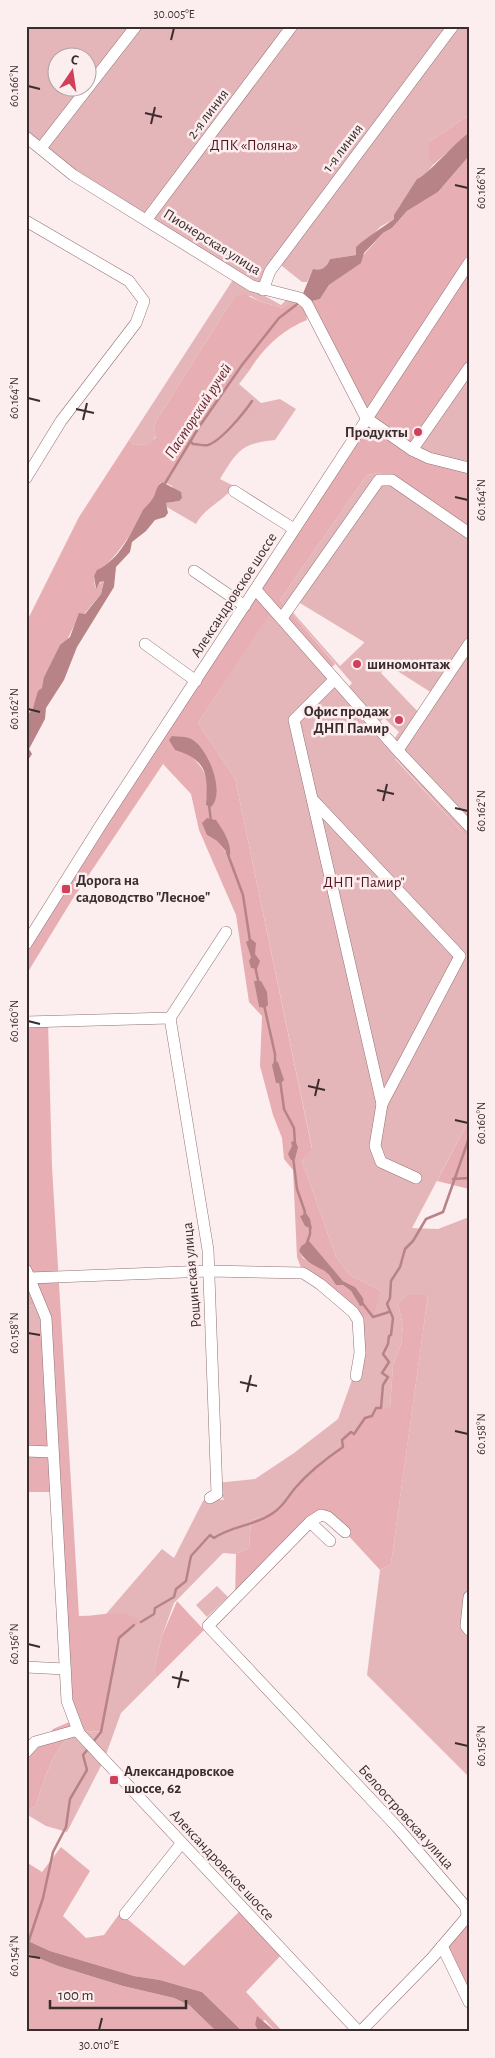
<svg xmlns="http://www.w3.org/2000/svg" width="495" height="2058" viewBox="0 0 495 2058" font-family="'Alegreya Sans',sans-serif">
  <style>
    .green { fill: #e5b6b9; fill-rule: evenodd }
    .forest { fill: #e7afb3; fill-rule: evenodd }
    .water { fill: #b78387 }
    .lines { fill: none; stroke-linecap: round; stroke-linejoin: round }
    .stream { stroke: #b78387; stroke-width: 2.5 }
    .minor-casing { stroke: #917173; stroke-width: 12 }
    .minor { stroke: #fff; stroke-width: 11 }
    .ticks { fill: none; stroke: #3b2d2e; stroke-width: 2 }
    .poi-dot { fill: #d0405b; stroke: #fcedee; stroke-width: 2 }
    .labels { text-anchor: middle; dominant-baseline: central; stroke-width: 5; stroke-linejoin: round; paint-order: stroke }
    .street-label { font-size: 15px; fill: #3b2d2e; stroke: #fcedee }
    .park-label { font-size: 15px; fill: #53121f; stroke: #fcedee }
    .poi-label { font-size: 15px; font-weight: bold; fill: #3b2d2e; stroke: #fcedee; text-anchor: start }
    .water-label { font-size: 16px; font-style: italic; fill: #692731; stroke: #fcedee }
    .neatline { fill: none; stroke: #3b2d2e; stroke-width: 2 }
    .ticks-label { font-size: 12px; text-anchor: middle; fill: #3b2d2e }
  </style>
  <rect width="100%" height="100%" fill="#fcedee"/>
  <g class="green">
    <path d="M26,26H469V115L429,142V159L433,165L399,207L394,219L380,227L372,236L356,247V255L330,259C328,267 321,272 313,270L307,282H302L277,262L263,295L281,305L287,299L298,300V304L283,308L259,301L251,296L234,297L156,421L154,428L156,436L150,444L134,445L129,440L236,275L146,219L26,137ZM58,58H88V88H58Z"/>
    <path d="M242,365L249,371L239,384L261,403L280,399L296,409L275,440C242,443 237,451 220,479L234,486C222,503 206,506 196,524L165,506L166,503L179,501L172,486L166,483L199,427Z"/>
    <path d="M469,368V468L412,450Z"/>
    <path d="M380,473L469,533L467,816L394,739L399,732L384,718L376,726L345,691L352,683L280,600L367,475ZM295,600L364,642V643L340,666L289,608ZM388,665L435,695L421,715L381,673Z"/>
    <path d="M270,613L387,748L390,746L398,755L395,759L469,839V1120L412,1228L438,1229L469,1217V1777L367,1675L380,1570L391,1564L428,1295H406L398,1304L403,1326L401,1344L393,1365L390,1408C372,1408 366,1423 354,1434L351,1432L342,1440L343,1447C328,1459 312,1471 299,1484C279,1503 283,1515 251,1520L249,1548L236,1554L223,1553L174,1603L162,1636L154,1671L157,1677L121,1713L104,1760L67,1832L46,1826L26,1814V1810L36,1806C42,1784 55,1741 77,1733C84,1731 94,1732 101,1731L119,1638L132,1627L114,1614H106L162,1549L174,1558L203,1501L210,1498L224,1500L216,1483L255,1479L294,1453L338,1419L352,1380L357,1371L353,1312L378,1298L381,1291L350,1275L336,1257L302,1161L312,1148L235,778L198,723Z"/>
    <path d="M26,1305L42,1307L48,1335L26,1339Z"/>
    <path d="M217,1586L228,1597L207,1617L196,1605Z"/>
  </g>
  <g class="forest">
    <path d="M469,115V133L433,165L429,160V142Z"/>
    <path d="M469,156V368L413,450L469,468V533L380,473L367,475L280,600L335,664L328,671L467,816L469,814V839L395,758L398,756L390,747L387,748L270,614L198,723L235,778L312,1149L302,1161L336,1257L350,1275L381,1291L374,1314L364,1316L353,1312L303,1273L297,1257L293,1170L284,1159L282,1138L273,1115L260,1066L262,1016L249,1002L236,915L199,830L191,794L163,764L72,900L26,975V944L367,419L309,302L320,299L329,285L350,270L383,233L392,228L407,211L438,192ZM189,754L207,759L211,807L206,800C215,784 201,764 189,754ZM207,818L215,820C223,830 232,843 229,856L217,841L207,835ZM255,981L267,993V1005L259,1007ZM309,1242L343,1281L355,1287L360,1306L351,1291L343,1285H336L325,1270L303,1258L299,1251L301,1246Z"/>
    <path d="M244,294L259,301L283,308L291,302L295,305L305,306L307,320C282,330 263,348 249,371L241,365L199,427L166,483L161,482C156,487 157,493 153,499C135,526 120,556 94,576L95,588L104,580L101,594L74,626L66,642L60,646L44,677V684L33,708L27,714L29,722L26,731V623L79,517L129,440L134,445L149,444L156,437L154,428L156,421L234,297Z"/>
    <path d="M48,1021L52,1167L79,1616C102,1616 122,1607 142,1621L119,1638L101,1731C94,1732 84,1731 77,1733C55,1741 42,1784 36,1806L26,1810V1752L47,1738L53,1729L74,1720L54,1492H26V1453L50,1447L26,1449V1339L42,1335V1307L26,1305V1022Z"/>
    <path d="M469,1120V1189L437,1181Z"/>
    <path d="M406,1295H428L391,1564L380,1570L345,1532L321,1515L235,1599L236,1554L249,1548L251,1520C283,1515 279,1503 298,1484C312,1471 328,1459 343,1447L342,1440L351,1432L354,1434L365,1418L372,1416L376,1408H390L393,1365L401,1344L403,1326L398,1304Z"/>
    <path d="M177,1601L204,1630L157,1677L154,1671L162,1636Z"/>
    <path d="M61,1847L90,1871L63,1916L86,1938L104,1935L120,1913L184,1966L243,1908L284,1952L246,1992L283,2032H276L265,2020L255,2025L259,2032H243L202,1992L160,1980L134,1976L50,1951L26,1940V1862L42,1872Z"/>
    <path d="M469,1896V2002L446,1942L466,1918L463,1901Z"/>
    <path d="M26,1953L58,1966L123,1986L174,1998L189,2005L217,2032H26Z"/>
  </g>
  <g class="water">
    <path d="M469,133V156L438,192L407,211L392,228L383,233L364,253L361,263L329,285L320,299L309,302L302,296L313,269C321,272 328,266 330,259L356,255V247C368,236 381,229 394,219V215L417,179C426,177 456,141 469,133Z"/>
    <path d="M162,482L181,492L182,498L179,501L166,503L168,513L165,517L155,520L146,531L132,542L130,552L116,567L114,587L77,647L64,680L46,708L45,719L29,749L32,754L26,763V731L29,722L26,717L33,708L38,691L42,688L44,677L60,645L70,637L79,613L85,614L101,594L104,581L100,582L96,589L94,576L97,570C120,560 132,531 143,510C146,506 150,503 153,498C157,492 155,487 162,482Z"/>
    <path d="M172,736C177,737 186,736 191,739C208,747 226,793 211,807L206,805C208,775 208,760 175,750L169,740Z"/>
    <path d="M207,818L216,820C223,830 232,843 230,856L217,841L207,835L202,823Z"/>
    <path d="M251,939L256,943L255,954L260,961L257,969L251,968L249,961L251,957L246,942Z"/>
    <path d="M254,981H261L267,992L268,1005L265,1008L259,1007Z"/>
    <path d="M275,1061L278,1062L284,1080L281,1083H276L272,1065Z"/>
    <path d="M295,1141L298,1147L295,1159L291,1160L288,1154L292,1146L291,1142Z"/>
    <path d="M304,1210L310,1219L312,1229L305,1226L300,1216L303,1215Z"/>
    <path d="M309,1241L343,1281L355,1287L363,1298L364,1305L360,1306L351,1291L343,1285H336C333,1281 328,1272 323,1270C313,1265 305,1261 299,1251L301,1246Z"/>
    <path d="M26,1940L50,1951L134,1976L160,1980L202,1992L243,2032H217L189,2005L174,1998L123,1986L58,1966L26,1953Z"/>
    <path d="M257,2016L276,2032H259L255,2025Z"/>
  </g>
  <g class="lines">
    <g class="stream">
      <path d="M190,441L193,444C198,444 203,446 208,445C221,441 244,413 252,401"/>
      <path d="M164,485L199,427L242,365L279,318L300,302"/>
      <path d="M209,805L211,821"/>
      <path d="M227,852L243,895L250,941"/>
      <path d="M255,966L259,985"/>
      <path d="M264,1005L275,1054V1065"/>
      <path d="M280,1080L284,1109L294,1128L295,1144"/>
      <path d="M293,1157L297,1189L305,1212"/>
      <path d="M453,1179L469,1178"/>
      <path d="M307,1243L310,1234V1227"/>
      <path d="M363,1304L373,1317L389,1312"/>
      <path d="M141,1622L154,1614L155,1608L174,1597L176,1589L186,1581L191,1556L210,1535L214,1538C233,1525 255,1526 273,1513C284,1506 288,1496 296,1487C309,1472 327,1458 343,1447L342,1440L351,1432L354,1434L365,1418L372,1416L376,1408H381L383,1385L388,1377L382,1373L389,1362L383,1354L388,1344L389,1336L391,1335L393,1318L387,1304L390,1298L391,1281L400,1267L405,1249L413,1241L426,1219L443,1212L469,1138"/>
      <path d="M93,1742L101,1732L119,1638L134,1625"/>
      <path d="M28,1943L43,1898L53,1852L66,1827L70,1799L87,1770L83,1755L88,1749"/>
    </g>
    <defs>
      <g id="minor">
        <path d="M26,137L73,175L252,286L300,298L307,304L366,418L412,450L429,458L469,468"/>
        <path d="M41,148L136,26"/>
        <path d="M147,219L292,26"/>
        <path d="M26,221L129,281L144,301L136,323L61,421L26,478"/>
        <path d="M263,290L270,271L453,26"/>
        <path d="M412,450L469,368"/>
        <path d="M234,491L294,529"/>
        <path d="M194,571L245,606"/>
        <path d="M256,590L400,753L469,826"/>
        <path d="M282,618L379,480H392L469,533"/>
        <path d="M145,644L196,681"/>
        <path d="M335,679L294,720L382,1104L375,1146L381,1162L416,1178"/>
        <path d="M398,750L469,644"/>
        <path d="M314,801L460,956L382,1104"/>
        <path d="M26,944L102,823L469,263"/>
        <path d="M170,1018L208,1250L217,1494L210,1498"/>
        <path d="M170,1018L226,932"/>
        <path d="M26,1022L170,1018"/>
        <path d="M26,1270L46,1318L67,1701L79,1733L359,2032"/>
        <path d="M30,1278L209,1271L303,1273L320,1284L353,1312L358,1320L360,1353L356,1376"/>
        <path d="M26,1451L52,1452"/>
        <path d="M310,1522L330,1541"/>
        <path d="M345,1532L328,1517L321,1515L310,1522L208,1626L397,1827L465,1906L467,1913L466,1918L432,1958L360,2032"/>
        <path d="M469,1597L466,1626L469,1630"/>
        <path d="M26,1667L65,1669"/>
        <path d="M26,1752L35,1742L78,1730"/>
        <path d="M125,1914L181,1844"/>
        <path d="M442,1946L469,2002"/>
      </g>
    </defs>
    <use href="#minor" class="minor-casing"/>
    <use href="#minor" class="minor"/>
  </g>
  <path class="ticks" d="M171,40L174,28M28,86L40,89M145,113L162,117M151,124L155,107M455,185L468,188M28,398L40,401M76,409L94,413M83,420L87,403M455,497L468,500M28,709L40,712M377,790L394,794M383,801L387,784M455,808L468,811M28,1021L40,1024M308,1086L325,1090M315,1096L319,1079M455,1120L468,1123M28,1333L40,1335M240,1382L257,1386M247,1392L251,1375M455,1431L468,1434M28,1644L40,1647M172,1677L189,1681M178,1688L182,1671M455,1743L468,1746M28,1956L40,1958M99,2030L102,2018"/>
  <g class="poi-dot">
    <circle cx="418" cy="432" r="5"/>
    <circle cx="357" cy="664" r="5"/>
    <circle cx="399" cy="720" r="5"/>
    <rect x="61" y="884" width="10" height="10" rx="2.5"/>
    <rect x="109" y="1775" width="10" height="10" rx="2.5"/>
  </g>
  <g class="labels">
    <g class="street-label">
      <text transform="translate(208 114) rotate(-53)">2-я линия</text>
      <text transform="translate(343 148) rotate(-53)">1-я линия</text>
      <text transform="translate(212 242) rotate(32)">Пионерская улица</text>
      <text transform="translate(234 595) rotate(-57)">Александровское шоссе</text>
      <text transform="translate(192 1275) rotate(-95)">Рощинская улица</text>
      <text transform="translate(406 1817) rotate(48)">Белоостровская улица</text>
      <text transform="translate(222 1865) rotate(47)">Александровское шоссе</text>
    </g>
    <g class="park-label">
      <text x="254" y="145">ДПК «Поляна»</text>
      <text x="364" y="882">ДНП "Памир"</text>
    </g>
    <g class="poi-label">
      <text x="408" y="432" text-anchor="end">Продукты</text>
      <text x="367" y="664">шиномонтаж</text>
      <text x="389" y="711" text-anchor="end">Офис продаж<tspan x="389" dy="17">ДНП Памир</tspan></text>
      <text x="76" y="880">Дорога на<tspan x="76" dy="17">садоводство "Лесное"</tspan></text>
      <text x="124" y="1771">Александровское<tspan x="124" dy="17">шоссе, 62</tspan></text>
    </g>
    <g class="water-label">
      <text transform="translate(198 411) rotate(-57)">Пасторский ручей</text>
    </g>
  </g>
  <rect width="495" height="2058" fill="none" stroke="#fcedee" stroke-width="55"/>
  <g transform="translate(72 72) rotate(13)"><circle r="24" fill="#fcedee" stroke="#afa0a1"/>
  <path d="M0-4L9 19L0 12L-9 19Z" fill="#d0405b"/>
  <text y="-8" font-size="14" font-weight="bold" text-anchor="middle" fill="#3b2d2e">С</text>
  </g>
  <path d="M50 2000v8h136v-8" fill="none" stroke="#3b2d2e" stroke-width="2.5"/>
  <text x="58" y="2000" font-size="15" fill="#3b2d2e" stroke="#fcedee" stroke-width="4" paint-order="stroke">100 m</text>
  <rect x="28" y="28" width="440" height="2002" class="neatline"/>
  <g class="ticks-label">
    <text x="174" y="18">30.005°E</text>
    <text transform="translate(14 86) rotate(-90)" y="4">60.166°N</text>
    <text transform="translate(481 188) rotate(-90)" y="4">60.166°N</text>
    <text transform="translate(14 398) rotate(-90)" y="4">60.164°N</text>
    <text transform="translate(481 500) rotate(-90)" y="4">60.164°N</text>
    <text transform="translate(14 709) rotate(-90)" y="4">60.162°N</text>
    <text transform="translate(481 811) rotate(-90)" y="4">60.162°N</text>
    <text transform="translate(14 1021) rotate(-90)" y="4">60.160°N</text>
    <text transform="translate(481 1123) rotate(-90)" y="4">60.160°N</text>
    <text transform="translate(14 1333) rotate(-90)" y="4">60.158°N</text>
    <text transform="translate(481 1434) rotate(-90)" y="4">60.158°N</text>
    <text transform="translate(14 1644) rotate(-90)" y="4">60.156°N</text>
    <text transform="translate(481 1746) rotate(-90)" y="4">60.156°N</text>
    <text transform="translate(14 1956) rotate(-90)" y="4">60.154°N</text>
    <text x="99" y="2049">30.010°E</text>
  </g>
</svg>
